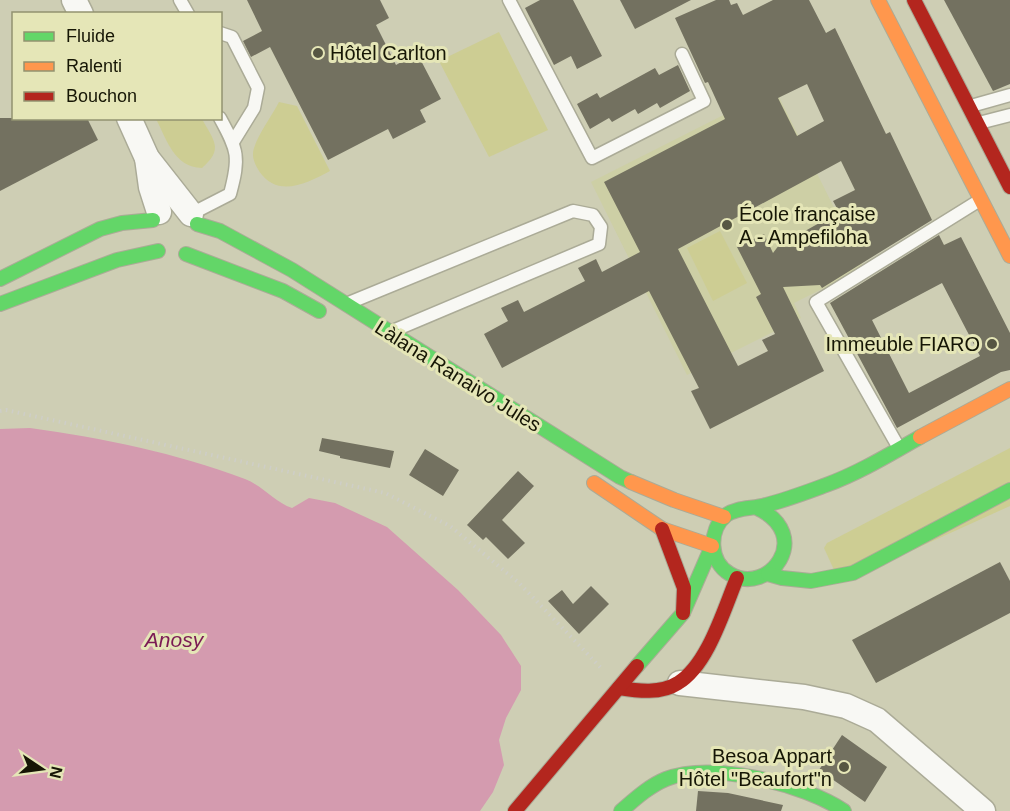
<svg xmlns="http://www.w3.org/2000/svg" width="1010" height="811" viewBox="0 0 1010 811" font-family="Arial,sans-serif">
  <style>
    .built { fill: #cdcfa5 }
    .green { fill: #cdcd93 }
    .water { fill: #d49baf }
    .building { fill: #737160; fill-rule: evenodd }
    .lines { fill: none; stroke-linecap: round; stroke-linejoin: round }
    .lane-casing { stroke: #abab97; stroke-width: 15 }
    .street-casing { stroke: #abab97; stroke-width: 27 }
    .fast-casing { stroke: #abab97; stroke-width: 16 }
    .slow-casing { stroke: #abab97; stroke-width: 16 }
    .jam-casing { stroke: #abab97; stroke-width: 16 }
    .path { stroke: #cecec7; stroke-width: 4; stroke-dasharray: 1.5 4.5; stroke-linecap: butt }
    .lane { stroke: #f8f8f4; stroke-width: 12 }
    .street { stroke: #f8f8f4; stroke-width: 24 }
    .fast { stroke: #63d668; stroke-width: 14 }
    .slow { stroke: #ff974d; stroke-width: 14 }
    .jam { stroke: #b3261e; stroke-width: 14 }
    .poi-dot { fill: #565642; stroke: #e5e6b7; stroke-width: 2 }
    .labels { text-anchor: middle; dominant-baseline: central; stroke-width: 6; stroke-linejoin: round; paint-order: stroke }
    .poi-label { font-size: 20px; fill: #161605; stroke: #e5e6b7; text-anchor: start }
    .street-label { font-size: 20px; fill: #161605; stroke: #e5e6b7 }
    .water-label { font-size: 21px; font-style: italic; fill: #7b1b54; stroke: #e5e6b7 }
  </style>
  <rect width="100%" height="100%" fill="#ceceb4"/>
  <path class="built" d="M775,89L864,268L794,303L801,318L687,375L591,182Z"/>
  <g class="green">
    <path d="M499,32L548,130L489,157L439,61Z"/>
    <path d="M279,102L297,106L330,171C307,183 278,199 259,171C255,164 251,157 254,148C259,133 271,117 279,102Z"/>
    <path d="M156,119H202C214,141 224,149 202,168C174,167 167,140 156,119Z"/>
    <path d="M720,231L747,283L713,301L687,248Z"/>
    <path d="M1010,448V506L840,583L824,548L827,543Z"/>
  </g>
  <path class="water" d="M30,428C103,438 176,453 245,479C263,486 275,502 292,508L309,498L335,503L387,527L458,590L501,635L521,666V690L506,718L499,740L504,765L493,792L480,811H0V429Z"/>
  <g class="building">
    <path d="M247,0H380L389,18L376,25L396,65L417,53L441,99L420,110L426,122L393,139L388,129L328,160L270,47L251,57L243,41L262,31Z"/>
    <path d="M540,0H573L602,56L577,69L571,56L554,65L525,8Z"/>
    <path d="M620,0H691L635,29Z"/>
    <path d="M716,0H729L731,5L737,3L743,15L773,0H809L826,33L835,28L886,134L890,132L932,220L822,288L820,285L783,287L824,371L710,429L691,391L699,388L649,291L502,368L484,334L508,321L501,308L518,300L524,312L585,281L578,268L596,259L602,272L640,252L604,182L725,119L708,82L705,83L675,18ZM807,84L824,121L797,136L778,98ZM841,161L855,190L833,201L839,212L805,231L789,232L773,253L764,234L737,247L761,294L756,297L775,334L762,340L768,351L738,366L678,249Z"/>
    <path d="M944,0H1010V84L993,91Z"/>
    <path d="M678,65L690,91L660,108L657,103L638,114L635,109L612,122L609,118L590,129L577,104L597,93L600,98L655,68L659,75Z"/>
    <path d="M0,118H87L98,140L0,191Z"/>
    <path d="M939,235L944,245L961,237L1010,333V370L1001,372L897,428L830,303ZM942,283L980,356L909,393L872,320Z"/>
    <path d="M322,438L394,451L390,468L340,458V456L319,451Z"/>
    <path d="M425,449L459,470L443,496L409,475Z"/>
    <path d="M518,471L534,486L502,520L525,543L508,559L486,537L483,540L467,525Z"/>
    <path d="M1000,562L1010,581V613L876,683L852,640Z"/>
    <path d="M591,586L609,604L579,634L548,601L562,590L573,604Z"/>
    <path d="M842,735L887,767L865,802L819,770Z"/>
    <path d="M698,791L728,793L783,805L781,811H696Z"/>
  </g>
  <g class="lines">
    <defs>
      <g id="lane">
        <path d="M180,0L188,14"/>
        <path d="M509,0L592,158L704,101L682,54"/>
        <path d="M220,33L232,37L258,88L254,108L233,142"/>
        <path d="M971,106L1010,95"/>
        <path d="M979,123L1010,115"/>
        <path d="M191,214L230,194C240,157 238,151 220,118"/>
        <path d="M351,302L573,211L593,215L601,227L599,244L395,330"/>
        <path d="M899,448L816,302L980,200"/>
      </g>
      <g id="street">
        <path d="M74,0L81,14"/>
        <path d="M129,118L147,158L191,214"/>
        <path d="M147,158L151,187L159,212"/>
        <path d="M680,683L804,697L846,706L877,720L983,811"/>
      </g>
      <g id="fast">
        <path d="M197,224L220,231L292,270L620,477L631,482"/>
        <path d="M186,254L283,291L319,311"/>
        <path d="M0,279L100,229L122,223L153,220"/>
        <path d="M0,304L117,260L158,251"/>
        <path d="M757,508C815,535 769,597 730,574C709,562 708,530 726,515C737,507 753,509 766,505C786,500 807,492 826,485C859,473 890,454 920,437"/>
        <path d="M768,574L782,578L811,581L853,573L1010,490"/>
        <path d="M637,666L683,613L712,546"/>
        <path d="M621,811C635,799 649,786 666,779C712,761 804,784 844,811"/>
      </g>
      <g id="slow">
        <path d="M878,0L1010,256"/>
        <path d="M920,437L1010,389"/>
        <path d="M631,482L674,500L724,517"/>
        <path d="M594,483L662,529L712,546"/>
      </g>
      <g id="jam">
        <path d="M914,0L1010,187"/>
        <path d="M662,529L684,588L683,613"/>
        <path d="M619,688C638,691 661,694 678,683C708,665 724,609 737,578"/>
        <path d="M515,811L637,666"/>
      </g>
    </defs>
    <use href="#lane" class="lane-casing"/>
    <use href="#street" class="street-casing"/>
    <use href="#fast" class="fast-casing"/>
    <use href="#slow" class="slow-casing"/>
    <use href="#jam" class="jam-casing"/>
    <path class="path" d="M0,411L6,410L385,493L450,526L519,583L601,668"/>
    <use href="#lane" class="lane"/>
    <use href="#street" class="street"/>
    <use href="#fast" class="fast"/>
    <use href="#slow" class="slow"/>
    <use href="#jam" class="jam"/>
  </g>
  <g class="poi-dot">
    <circle cx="318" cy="53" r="6"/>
    <circle cx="727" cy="225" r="6"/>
    <circle cx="992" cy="344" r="6"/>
    <circle cx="844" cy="767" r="6"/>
  </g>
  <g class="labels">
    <g class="poi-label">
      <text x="330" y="53">Hôtel Carlton</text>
      <text x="739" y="214">École française<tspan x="739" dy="23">A - Ampefiloha</tspan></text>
      <text x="980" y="344" text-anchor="end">Immeuble FIARO</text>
      <text x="832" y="756" text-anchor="end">Besoa Appart<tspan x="832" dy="23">Hôtel "Beaufort"n</tspan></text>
    </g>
    <g class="street-label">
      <text transform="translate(458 376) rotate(32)">Làlana Ranaivo Jules</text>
    </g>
    <g class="water-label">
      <text x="174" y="639">Anosy</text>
    </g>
  </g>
  <rect x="12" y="12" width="210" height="108" fill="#e5e6b7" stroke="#929370" stroke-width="1.5"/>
  <rect x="24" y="32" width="30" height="9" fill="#63d668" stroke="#929370" stroke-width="1.5"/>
  <text x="66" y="42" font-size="18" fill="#161605">Fluide</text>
  <rect x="24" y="62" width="30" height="9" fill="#ff974d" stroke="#929370" stroke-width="1.5"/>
  <text x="66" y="72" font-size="18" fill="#161605">Ralenti</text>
  <rect x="24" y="92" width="30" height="9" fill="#b3261e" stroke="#929370" stroke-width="1.5"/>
  <text x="66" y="102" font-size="18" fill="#161605">Bouchon</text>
  <g transform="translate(42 769) rotate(103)" stroke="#e5e6b7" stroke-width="4.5" paint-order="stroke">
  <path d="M0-4.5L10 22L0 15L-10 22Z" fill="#161605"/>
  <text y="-9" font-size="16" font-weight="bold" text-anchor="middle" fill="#161605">N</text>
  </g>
</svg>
